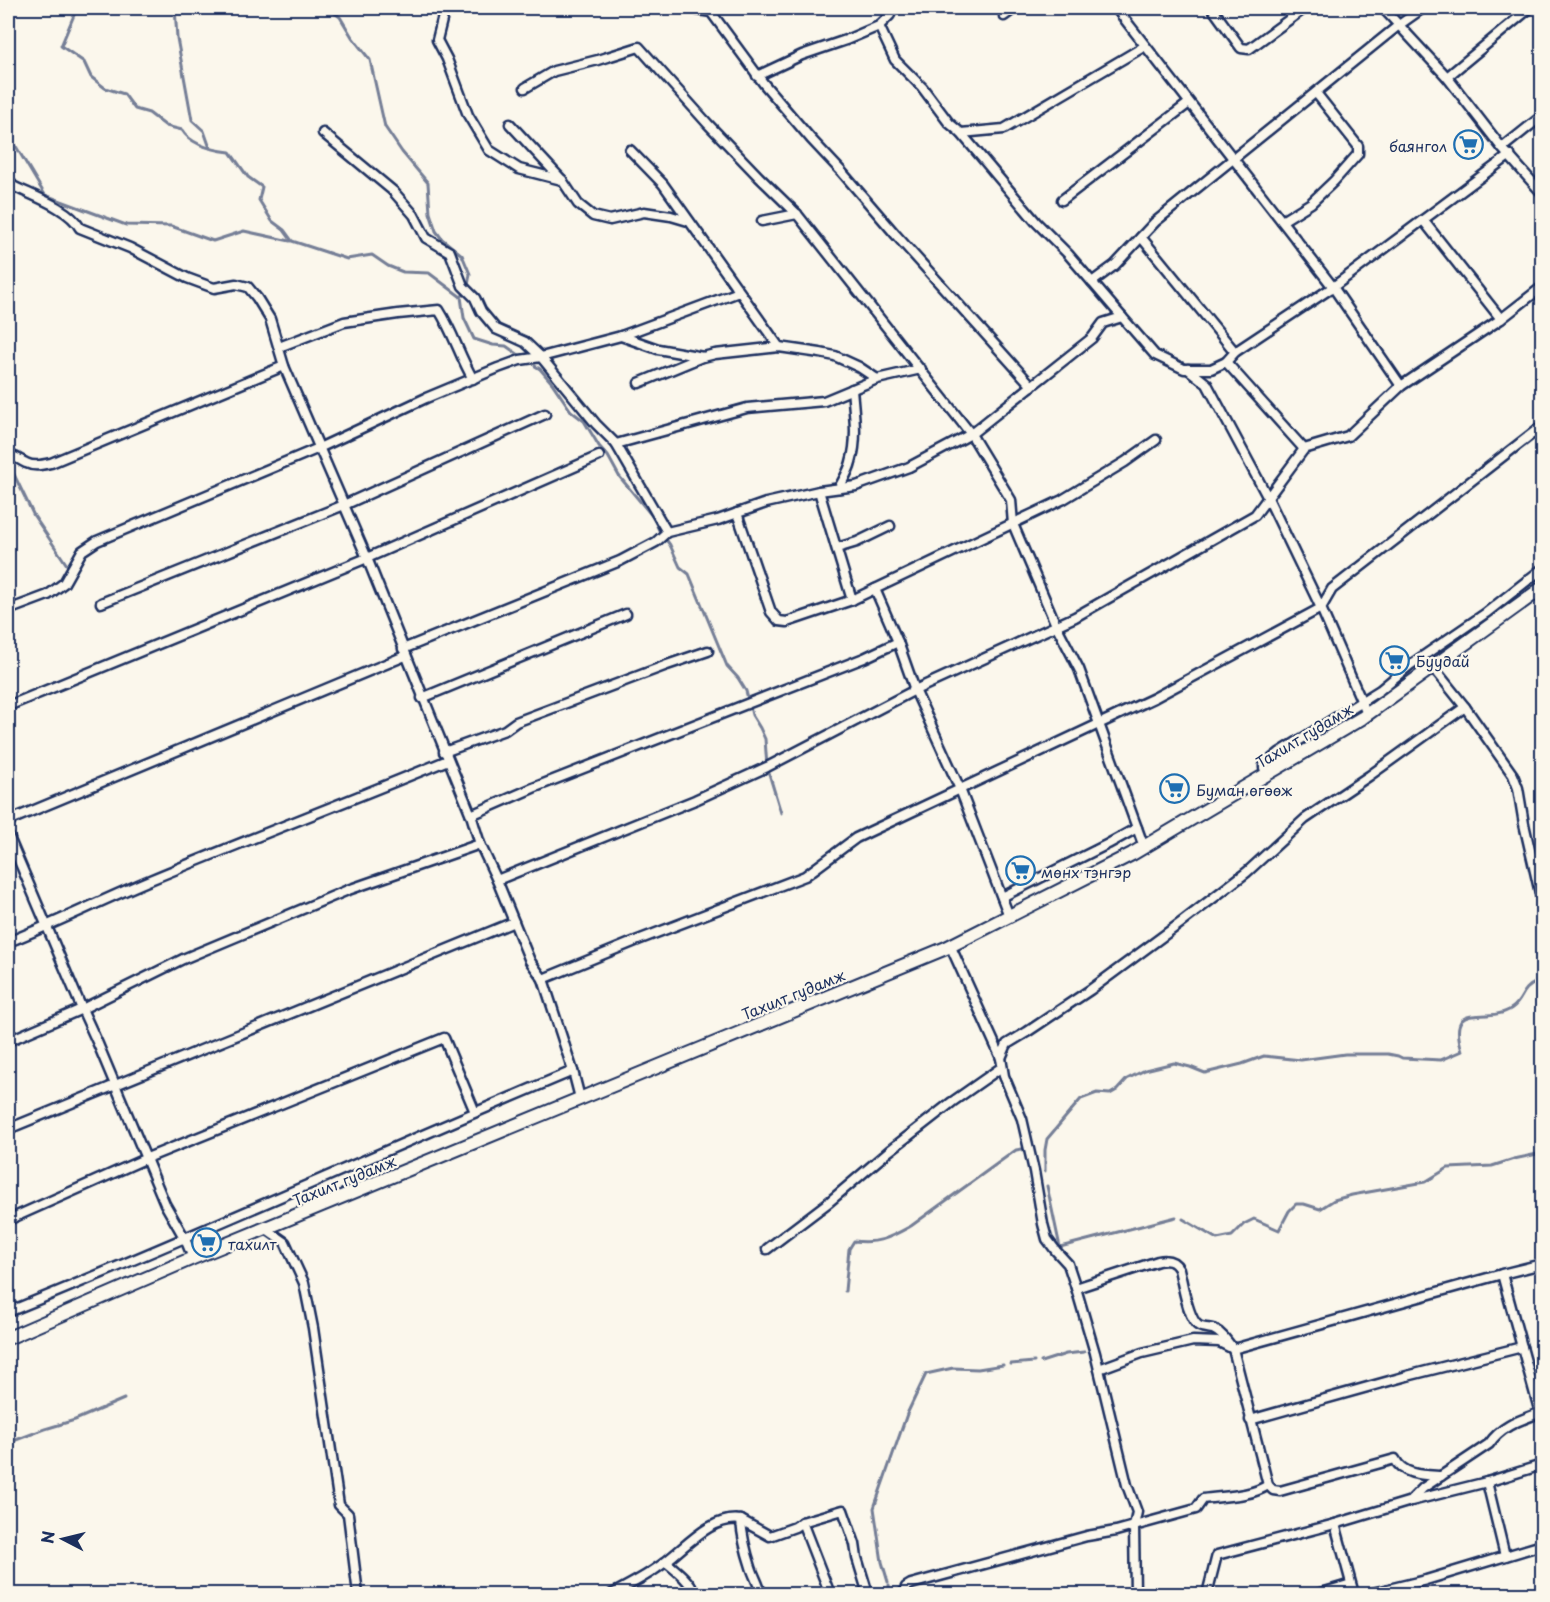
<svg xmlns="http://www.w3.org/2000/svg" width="1550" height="1602" viewBox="0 0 1550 1602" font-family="'Playpen Sans',sans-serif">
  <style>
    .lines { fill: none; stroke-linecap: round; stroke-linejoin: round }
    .stream { stroke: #747e96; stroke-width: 3 }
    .minor-casing { stroke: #1b2f5e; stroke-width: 13 }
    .secondary-casing { stroke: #1b2f5e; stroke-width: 16 }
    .minor { stroke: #fbf7ec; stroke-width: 8 }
    .secondary { stroke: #fbf7ec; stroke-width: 12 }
    .labels { text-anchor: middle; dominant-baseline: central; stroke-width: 4.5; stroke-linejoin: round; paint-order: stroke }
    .poi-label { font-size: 15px; fill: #1b2f5e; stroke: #fbf7ec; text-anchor: start }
    .street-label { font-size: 15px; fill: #1b2f5e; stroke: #fbf7ec }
  </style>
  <rect width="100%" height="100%" fill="#fbf7ec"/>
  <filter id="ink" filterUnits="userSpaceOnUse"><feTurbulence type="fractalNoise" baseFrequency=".0167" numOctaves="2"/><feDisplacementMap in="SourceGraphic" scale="12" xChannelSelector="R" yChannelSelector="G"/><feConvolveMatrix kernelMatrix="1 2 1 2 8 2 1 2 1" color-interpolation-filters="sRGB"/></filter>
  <g filter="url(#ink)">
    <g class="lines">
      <g class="stream">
        <path d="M77,8L61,46L84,62L91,77L105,88L124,94L135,109L149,113L166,126L182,130C191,145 213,150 230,152L248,177L262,187L259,200L272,221L284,230L292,241L347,259L372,255L388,266L403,272L429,273L461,297"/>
        <path d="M175,8L177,38L192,120L204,131L210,148"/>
        <path d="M328,8L340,17L352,37L370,60L385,127L402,152L428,183L430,213L436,231L442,239L462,255L470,274L467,291L461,297L464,318L474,339L493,345L506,346L519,355"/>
        <path d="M8,133L45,195L126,225L171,226L213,241L244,231L290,241"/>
        <path d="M535,366L540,369L552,383L571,411L584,421L599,446L608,456L619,476L653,517L659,530L670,545L680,567L689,574L727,666L738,678L746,691L752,715L760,728L765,739L767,767L781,813"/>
        <path d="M8,462L34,516L67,565"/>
        <path d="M1045,1171V1150L1047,1139L1081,1099L1097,1093L1110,1094L1117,1090L1127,1079L1145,1070L1174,1063L1190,1067L1205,1073L1242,1064L1264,1056L1301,1060L1345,1054H1388L1398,1056L1402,1058L1441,1060L1462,1051C1446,997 1487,1026 1512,1008C1524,1000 1520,989 1537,982"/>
        <path d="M1047,1186L1060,1247L1176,1217"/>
        <path d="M1183,1219L1217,1239L1232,1236L1244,1224L1254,1219L1279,1230L1289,1211L1296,1204H1304L1320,1209L1334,1200L1352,1195L1425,1182L1448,1168L1492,1166L1514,1159L1542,1153"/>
        <path d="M845,1291L849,1249L854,1241C879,1244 889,1238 911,1226L1016,1150L1022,1149"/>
        <path d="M1041,1362L1066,1354L1084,1352"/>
        <path d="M1011,1364L1034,1362"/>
        <path d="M8,1443L45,1429L75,1420L124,1399"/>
        <path d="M888,1582L882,1562L874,1508L907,1414L926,1374L953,1368L978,1369L1003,1365"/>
        <path d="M889,1585L890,1594"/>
      </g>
      <defs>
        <g id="minor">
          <path d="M445,8L437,40L447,59L468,115L489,150L519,169L562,180"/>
          <path d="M686,8L711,12L764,84L811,139L841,171L896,235L1032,386"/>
          <path d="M1116,8L1333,287L1401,386"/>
          <path d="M1212,8L1241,48L1249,49L1305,8"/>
          <path d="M1383,8L1447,77L1502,148L1542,193"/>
          <path d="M8,11L10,8"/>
          <path d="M1004,16L1015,8"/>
          <path d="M879,26L890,15V8"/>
          <path d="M1447,77L1530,8"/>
          <path d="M525,88L554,71L598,60L639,47L708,124L759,177L797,214L971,434L1011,500L1013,524L1056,625L1079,669L1144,847"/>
          <path d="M510,124L562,180L578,204L593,216L610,220L644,212L671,216L688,221"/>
          <path d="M323,133L393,191L414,215L426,238L450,252L463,286L475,298L481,311L496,329L525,342L541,357L596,424L616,444L667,532"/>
          <path d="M961,133L1004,129L1145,46"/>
          <path d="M1502,148L1542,116"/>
          <path d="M630,150L663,184L779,347"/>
          <path d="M8,179L13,186C33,196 69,208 80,228L130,248L187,278L214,288L236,284L248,287L257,298L270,319L284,366L367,558L471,815L480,844L497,880L530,961L543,979L573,1071L580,1098"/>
          <path d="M1062,200L1189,103"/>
          <path d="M1423,220L1501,319"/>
          <path d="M762,221L797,214"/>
          <path d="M1282,221L1311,203L1334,181L1358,154V146L1316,93"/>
          <path d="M1141,237L1235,352"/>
          <path d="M1092,282L1115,265L1155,222L1399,25L1423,8"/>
          <path d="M1122,317L1155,355L1184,369H1211L1226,362L1304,449"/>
          <path d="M621,336L658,349L703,357L715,354L779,347L820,353L835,356L859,367L877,379"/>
          <path d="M279,347L344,322L398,314L439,310C453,332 460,357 473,379"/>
          <path d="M1226,362L1235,352L1333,287L1510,155"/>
          <path d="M1188,369L1207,384L1268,498L1321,608L1367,714"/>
          <path d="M639,383L702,357"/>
          <path d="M616,444L747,408L824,401L877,379L921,369"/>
          <path d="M8,455C16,456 19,460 26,463C34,467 42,465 51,463L284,366"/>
          <path d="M839,488C843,480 849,471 851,462C858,439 854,413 852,389"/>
          <path d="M819,491L852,600L875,589L898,642L915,690L960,789L1009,916"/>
          <path d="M737,513L771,612L779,621L787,622L852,600"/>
          <path d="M837,548L857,542L890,526"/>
          <path d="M875,589L1062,500L1125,462L1156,440"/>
          <path d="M101,603L344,505L545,414"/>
          <path d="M8,610L48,595L64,583L82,551L97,541L319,448L426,398L498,368L520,360L541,357L621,336L739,292"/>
          <path d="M403,649L620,561L656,542L667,532L718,520L766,503L819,491L856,486L909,467L971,434L1092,338L1103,323L1122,317L1068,254L1036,222L961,133L949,123L922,87L895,60L879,26L846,40L802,55L757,76"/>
          <path d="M1433,667L1465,707L1513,775L1518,788L1524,824L1542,902"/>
          <path d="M422,698L626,614"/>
          <path d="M8,706L367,558L599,456"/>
          <path d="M444,752L505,730L516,722L667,665L708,651"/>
          <path d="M1267,775L1264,768V765L1279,753L1380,690L1410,665L1486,613L1542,569"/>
          <path d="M471,815L533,788L864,658L898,642"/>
          <path d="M8,821L405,656"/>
          <path d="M8,835L82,1009L98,1044L165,1204L185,1239L193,1258"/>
          <path d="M497,880L695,800L767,767L915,690L1075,617L1255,515L1304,449L1348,436L1401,386L1501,319L1542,287"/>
          <path d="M1002,897L1108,844L1137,828"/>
          <path d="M8,942C56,923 102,900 150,880C249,839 349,801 448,760"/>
          <path d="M950,945L1001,1058L1004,1076L1022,1119L1034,1171L1043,1224L1047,1239L1056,1251L1068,1264L1076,1288L1095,1353L1127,1485L1137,1512L1134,1526L1135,1594"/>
          <path d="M543,979L638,940L805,876L856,838L1154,698L1321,608L1332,589L1542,426"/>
          <path d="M8,1041L82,1009L183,959L348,890L480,844"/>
          <path d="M1001,1058L1007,1044L1027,1032L1090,990L1182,922L1247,872L1305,819L1369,776L1465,707"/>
          <path d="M8,1129L514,922"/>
          <path d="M8,1220L147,1158L444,1038L475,1112"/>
          <path d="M265,1228L285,1242L304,1283L313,1328L339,1505L348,1514L358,1594"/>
          <path d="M767,1249L829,1202L889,1151L952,1102L1002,1067"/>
          <path d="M1502,1274L1540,1413"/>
          <path d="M1076,1288L1158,1261C1167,1259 1174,1260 1179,1269C1182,1281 1188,1320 1199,1326C1203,1328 1208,1328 1213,1329C1222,1333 1227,1341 1233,1349L1268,1485L1273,1490L1280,1491L1395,1459C1403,1476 1425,1475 1441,1476"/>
          <path d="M8,1312C198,1235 384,1150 573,1071"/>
          <path d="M1099,1369L1142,1353L1193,1341L1219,1342L1233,1349L1502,1274L1542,1264"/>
          <path d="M1250,1420L1407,1376L1522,1347"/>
          <path d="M1487,1482L1505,1556"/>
          <path d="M1412,1499L1423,1488L1489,1444C1502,1425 1521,1420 1542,1412"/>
          <path d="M741,1520L770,1536L795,1527L802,1522L830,1594"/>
          <path d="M802,1522L843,1510L855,1544L857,1558L868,1594"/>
          <path d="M1335,1524L1354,1594"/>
          <path d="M666,1562C677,1571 689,1580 695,1594"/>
          <path d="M612,1594C627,1586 643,1578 657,1568C682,1552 709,1515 741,1520C742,1536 746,1552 751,1567C754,1577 759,1584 761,1594"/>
          <path d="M903,1594L906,1587L911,1584L1087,1536L1116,1531L1196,1509L1203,1499C1224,1496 1250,1497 1268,1485"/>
          <path d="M1207,1594L1217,1555L1335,1524L1411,1501L1487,1482L1542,1465"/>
          <path d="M1318,1594L1348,1585L1351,1591"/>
          <path d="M1368,1594L1426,1580L1542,1545"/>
        </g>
        <path id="secondary" d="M8,1338L193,1258L946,948L1132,854L1362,718L1542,588"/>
      </defs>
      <use href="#minor" class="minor-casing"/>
      <use href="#secondary" class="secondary-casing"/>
      <use href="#minor" class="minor"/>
      <use href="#secondary" class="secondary"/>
    </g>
  </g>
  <defs>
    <symbol id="supermarket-ring" viewBox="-11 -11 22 22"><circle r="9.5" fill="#fbf7ec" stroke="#1f6fb2" stroke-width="1.5"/><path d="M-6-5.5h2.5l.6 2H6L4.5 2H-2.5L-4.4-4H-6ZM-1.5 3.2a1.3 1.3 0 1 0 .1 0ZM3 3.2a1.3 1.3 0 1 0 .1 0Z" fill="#1f6fb2"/></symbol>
  </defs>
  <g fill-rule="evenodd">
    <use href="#supermarket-ring" x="1452" y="128" width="33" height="33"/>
    <use href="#supermarket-ring" x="1378" y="644" width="33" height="33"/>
    <use href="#supermarket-ring" x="1158" y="772" width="33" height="33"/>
    <use href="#supermarket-ring" x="1004" y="854" width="33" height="33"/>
    <use href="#supermarket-ring" x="190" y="1226" width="33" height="33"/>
  </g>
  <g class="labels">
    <g class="poi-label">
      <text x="1447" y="145" text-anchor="end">баянгол</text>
      <text x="1416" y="660">Буудай</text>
      <text x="1196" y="789">Буман өгөөж</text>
      <text x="1041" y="871">мөнх тэнгэр</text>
      <text x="228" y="1243">тахилт</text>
    </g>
    <g class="street-label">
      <text transform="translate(1304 735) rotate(-31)">Тахилт гудамж</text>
      <text transform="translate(793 994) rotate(-22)">Тахилт гудамж</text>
      <text transform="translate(344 1180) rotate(-22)">Тахилт гудамж</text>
    </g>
  </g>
  <rect width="1550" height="1602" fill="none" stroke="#fbf7ec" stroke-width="30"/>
  <rect x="15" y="15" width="1520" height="1572" fill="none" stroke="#1b2f5e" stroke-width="2" filter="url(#ink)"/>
  <g transform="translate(63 1539) rotate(277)" stroke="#fbf7ec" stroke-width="4.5" paint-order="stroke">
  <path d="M0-4.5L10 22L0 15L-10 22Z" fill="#1b2f5e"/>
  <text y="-9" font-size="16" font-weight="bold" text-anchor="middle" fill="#1b2f5e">N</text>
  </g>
</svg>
